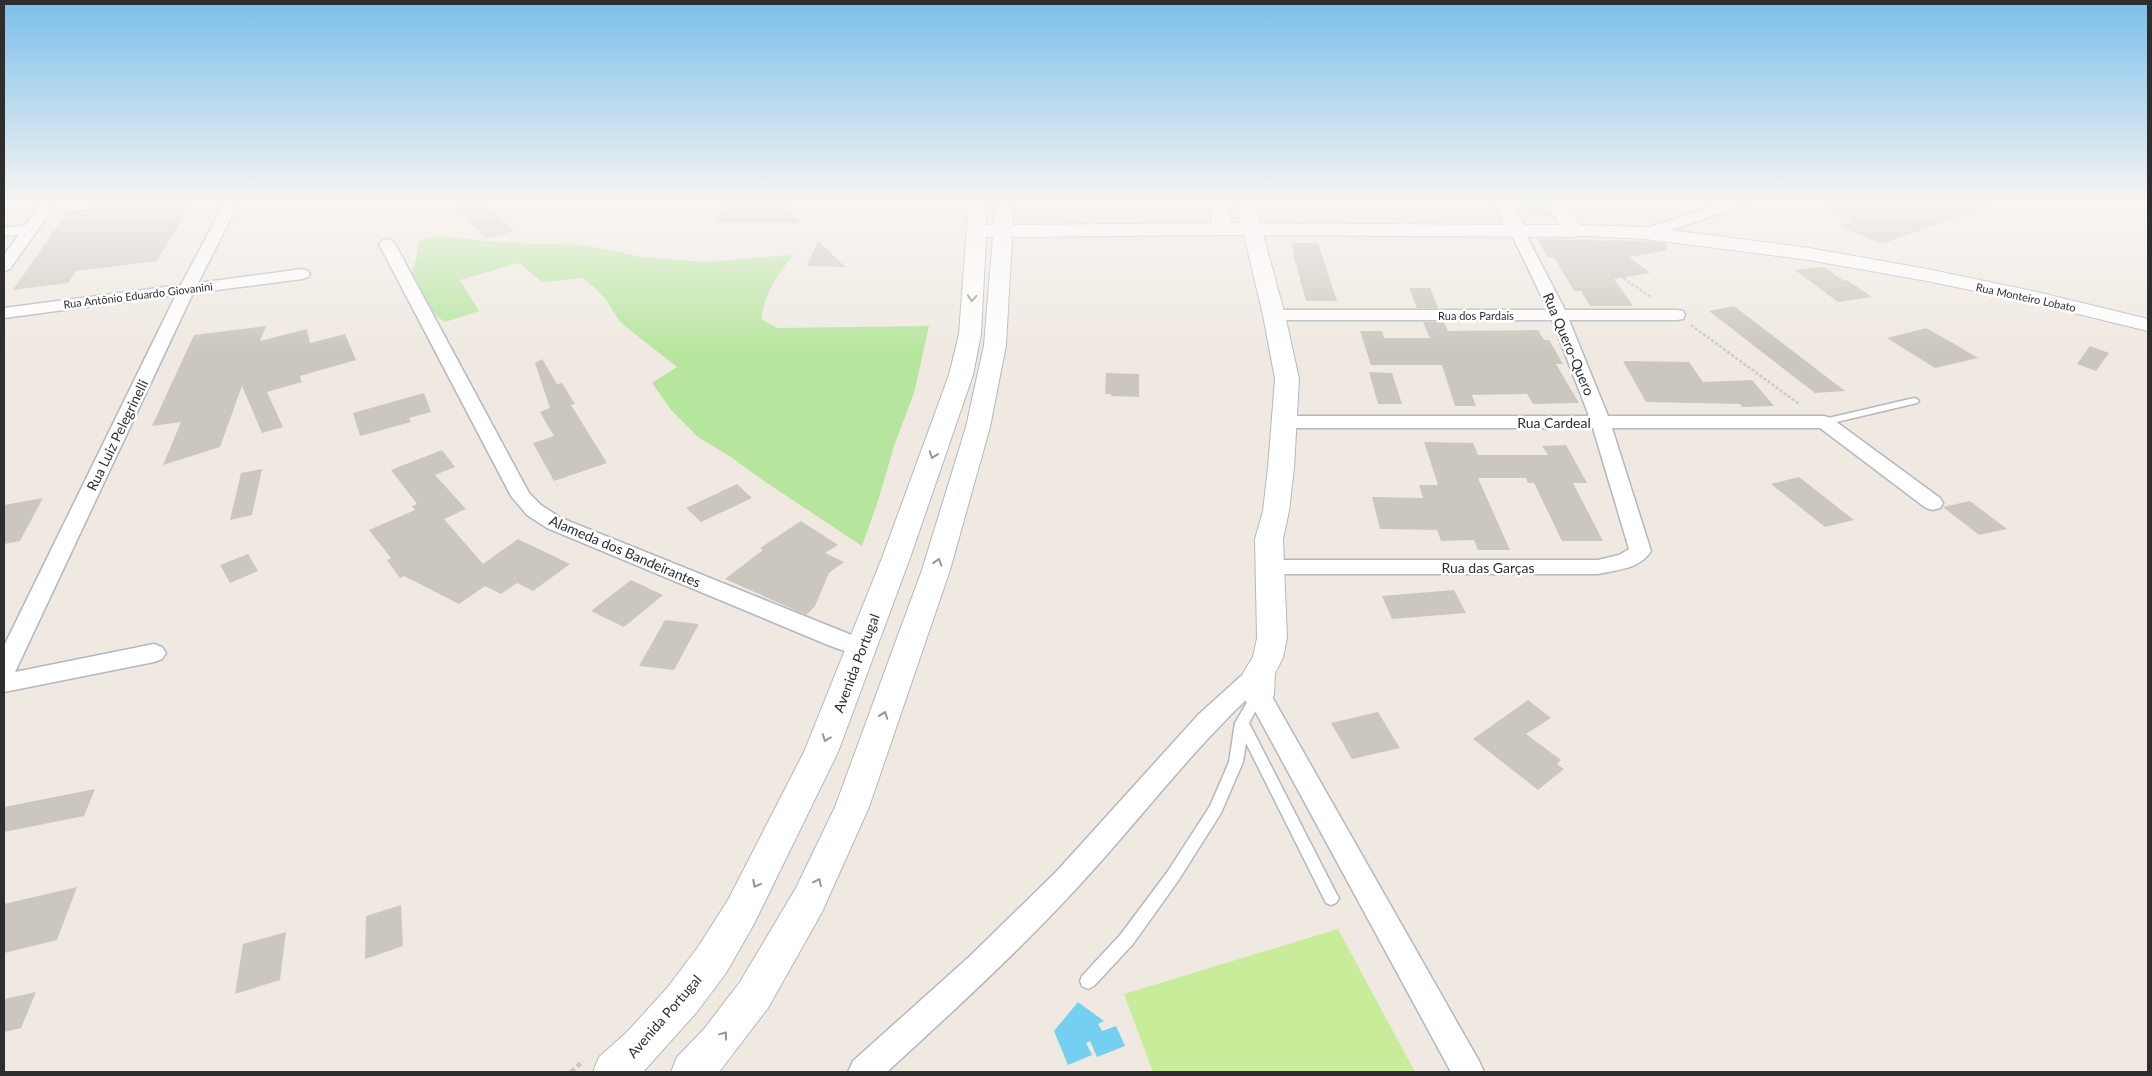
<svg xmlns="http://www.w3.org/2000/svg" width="2152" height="1076" viewBox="0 0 2152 1076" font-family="Lato,sans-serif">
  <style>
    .green { fill: #b6e59e }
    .pitch { fill: #c9ec9a }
    .water { fill: #75cff0 }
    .building { fill: #cbc7bf }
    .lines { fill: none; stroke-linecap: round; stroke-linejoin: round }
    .service-casing { stroke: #b4b7c1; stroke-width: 3 }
    .minor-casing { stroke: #b4b7c1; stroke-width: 3 }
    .tertiary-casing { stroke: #b4b7c1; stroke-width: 2 }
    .secondary-casing { stroke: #b4b7c1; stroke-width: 2 }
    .path-far1 { stroke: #c9c9c9; stroke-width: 2.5; stroke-dasharray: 3 2; stroke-linecap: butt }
    .path { stroke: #c9c9c9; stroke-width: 4.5; stroke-dasharray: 5 3; stroke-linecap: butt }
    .service { fill: #fff; fill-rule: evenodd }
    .minor { fill: #fff; fill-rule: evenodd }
    .tertiary { fill: #fff; fill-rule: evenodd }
    .secondary { fill: #fff; fill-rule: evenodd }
    .oneway { stroke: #969696 }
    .labels { text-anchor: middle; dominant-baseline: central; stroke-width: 5; stroke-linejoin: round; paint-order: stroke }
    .far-street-label { font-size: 11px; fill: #2e2e2e; stroke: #fff }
    .street-label { font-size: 14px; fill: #2e2e2e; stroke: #fff }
  </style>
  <rect width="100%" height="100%" fill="#efe9e1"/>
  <g class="green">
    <path d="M1522,202H1546L1553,213L1552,216C1538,220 1529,214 1522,202Z"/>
    <path d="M435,236L510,243L585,245L642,257L705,262L793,255C777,275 765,293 761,319L777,328L929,326L914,393L895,443L878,501L862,546L764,481L731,457L698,437L672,411L652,383L677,367L620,322L607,301L594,287L582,278L542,282L519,263L460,280L479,311L445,322L433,314L410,277L416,260L419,241Z"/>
  </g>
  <path class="pitch" d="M1338,929L1415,1072H1153L1124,994Z"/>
  <path class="water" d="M1078,1002L1104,1021L1098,1024L1102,1031L1116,1026L1125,1046L1097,1057L1090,1041L1086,1043L1092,1055L1068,1065L1054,1031Z"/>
  <g class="building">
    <path d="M127,202H192L157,261L76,271L68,283L13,290L68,211Z"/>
    <path d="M473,202H481L514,231L486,239L455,207Z"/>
    <path d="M1813,202H1993V204L1882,244L1840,226L1854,221Z"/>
    <path d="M781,203L801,223H715L726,204Z"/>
    <path d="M1537,239L1646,241L1666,243L1667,250L1629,257L1650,273L1614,279L1633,306H1590L1581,291H1574L1554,257H1548Z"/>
    <path d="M818,240L845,267L807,266Z"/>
    <path d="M1292,243H1318L1337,301H1306L1294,257Z"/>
    <path d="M1824,267L1844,281L1847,280L1872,297L1838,302L1795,270Z"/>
    <path d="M1409,288H1430L1438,308H1417Z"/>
    <path d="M1734,306L1845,391L1815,393L1709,311Z"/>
    <path d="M1423,322H1444L1448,331L1538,330L1544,340H1549L1563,364H1556L1579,403L1533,404L1527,394L1472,395L1476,406H1455L1442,365H1371L1360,331H1382L1384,338H1430Z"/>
    <path d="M266,326L260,341L307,329L310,343L345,334L356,360L300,376L302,382L267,392L283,427L262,433L242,386L220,447L163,465L181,422L152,426L194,335Z"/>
    <path d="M1926,328L1951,342L1978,358L1935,368L1887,338Z"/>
    <path d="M2090,346L2109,353L2096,371L2077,364Z"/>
    <path d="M542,359L557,384L562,383L575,404L571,405L607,463L554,481L533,443L554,436L540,412L550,408L535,363Z"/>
    <path d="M1623,361L1689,362L1703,382L1752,380L1774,406L1742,407L1740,404L1646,402Z"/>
    <path d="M1369,372L1392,373L1402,404H1378Z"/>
    <path d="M1106,373L1139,374V397L1111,396V394H1105Z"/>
    <path d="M424,393L431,412L409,418L411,422L360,436L353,413Z"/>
    <path d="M1424,442L1473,443L1478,455H1548L1542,446L1566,445L1587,483H1573L1603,541H1562L1534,483H1528L1526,478H1478L1510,550H1478L1474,540L1441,541L1437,530L1380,529L1372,497L1423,498L1419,485H1438Z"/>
    <path d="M442,450L455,467L435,475L466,509L444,519L483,564L518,539L570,564L533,591L517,583L501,594L485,586L459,604L404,576L400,578L387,560L391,558L369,530L415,510L412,506L417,504L391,470Z"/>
    <path d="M262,469L252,515L230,520L241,473Z"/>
    <path d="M1799,477L1854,520L1825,527L1771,484Z"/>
    <path d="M737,484L752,498L701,522L686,508Z"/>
    <path d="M43,498L20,541L4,544V505Z"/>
    <path d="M1970,501L2007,529L1979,535L1943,507Z"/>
    <path d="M801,521L838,545L825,553L844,562L829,573L815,606L806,615L725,579L763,550L760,548Z"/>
    <path d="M248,554L258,571L230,583L220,565Z"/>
    <path d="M631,580L663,595L624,627L591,611Z"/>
    <path d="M1454,590L1466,613L1392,619L1382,596Z"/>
    <path d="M665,620L699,624L674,670L639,666Z"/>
    <path d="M1528,700L1551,718L1526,734L1561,760L1557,764L1564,769L1538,790L1473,739Z"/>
    <path d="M1378,712L1400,748L1352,759L1331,723Z"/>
    <path d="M95,789L84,816L4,832V807Z"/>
    <path d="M77,887L57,940L4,953V904Z"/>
    <path d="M401,905L403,946L365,959L366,916Z"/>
    <path d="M286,932L280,980L235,994L243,944Z"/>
    <path d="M36,992L21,1028L4,1032V999Z"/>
  </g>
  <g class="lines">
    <defs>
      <g id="service">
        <path d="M1914,398L1917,399L1919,401L1917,403L1824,425L1819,422L1820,420Z"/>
        <path d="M1258,690L1263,692L1264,695L1249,723L1336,893L1339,898L1336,903L1331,905L1326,903L1246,743L1243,762L1221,813L1178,881L1133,944L1094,986L1088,989L1082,986L1080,981L1082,976L1121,934L1168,871L1210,806L1229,762L1235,723L1253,692Z"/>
      </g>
      <g id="minor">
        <path d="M42,202H57L10,269L4,271V255L19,235L4,236V228L26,225Z"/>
        <path d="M225,202H239L198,283L302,269L308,271L310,274L308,277L302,279L193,293L15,672L154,644L162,647L166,653L162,659L154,662L4,692V646L176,295L4,318V308L181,285Z"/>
        <path d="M1727,202H1749L1747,205L1651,236H1641L1638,233L1641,230Z"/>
        <path d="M1517,227L1522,228L1524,231L1565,310H1677L1683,311L1685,315L1683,319L1677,320H1569L1608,416H1824L1831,418L1940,498L1943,503L1940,508L1933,510L1926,508L1820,428H1612L1651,551C1640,569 1617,570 1598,574H1268L1260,572L1257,567L1260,562L1268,560H1598L1619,555L1629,549L1593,428H1285L1278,426L1276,422L1278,418L1285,416H1589L1552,320H1274L1268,319L1266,315L1268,311L1274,310H1548L1510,231L1512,228Z"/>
        <path d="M387,239L392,241L395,244L529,493L541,505L561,518L869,642L873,648L869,654L861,657L828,645L547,528L527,515L511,496L379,244L382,241Z"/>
        <path d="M1259,664L1267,667L1271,673L1260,686L1267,688L1479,1061L1484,1072H1451L1248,698C1185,758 1134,827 1075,890C1016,954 951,1013 887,1072H848L853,1061L970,956L1056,872L1199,714L1251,667Z"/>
      </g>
      <g id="tertiary">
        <path d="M1209,202H1227L1233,229L1230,233L1223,235L1216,233L1213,229Z"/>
        <path d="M1236,202H1254L1285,315L1299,379L1294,468L1289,511L1283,539L1287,638L1283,658L1275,673L1274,695L1269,703L1258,707L1247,703L1242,695L1243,673L1253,657L1257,638L1255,539L1263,511L1268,468L1275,379L1263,315Z"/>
        <path d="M1574,225L1646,227L1809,248L1927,269L2037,292L2148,319V331L2037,304L1927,281L1809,260L1646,239L1567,235L1564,231L1567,227Z"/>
      </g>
      <path id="secondary" d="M969,202H987L986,225H994L996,202H1014L1013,225L1223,223L1504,225L1494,202H1512L1524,225H1560L1545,202H1564L1584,231L1581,235L1574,237L1223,235L1012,237L1006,345L990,427L950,570L869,807L822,912L768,1008L719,1072H671L677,1057L704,1029L740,982L796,888L835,807L922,570L966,427L984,345L993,237H986L981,334L973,375L910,558L838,752L754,924L726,973L696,1013L643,1072H593L599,1057L627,1032L668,987L698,947L728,900L804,752L882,558L949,375L959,334Z"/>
    </defs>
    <use href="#service" class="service-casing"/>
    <use href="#minor" class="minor-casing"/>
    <use href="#tertiary" class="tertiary-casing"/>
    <use href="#secondary" class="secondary-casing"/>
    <g class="path-far1">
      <path d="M1582,250L1651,297"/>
      <path d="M1691,325L1799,404"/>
    </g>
    <path class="path" d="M571,1072L583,1061"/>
    <use href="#service" class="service"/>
    <use href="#minor" class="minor"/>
    <use href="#tertiary" class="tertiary"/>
    <use href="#secondary" class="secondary"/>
  </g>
  <defs><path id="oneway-chevron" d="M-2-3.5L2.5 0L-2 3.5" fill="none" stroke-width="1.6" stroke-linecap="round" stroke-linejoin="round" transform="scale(1.25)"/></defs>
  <g class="oneway">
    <use href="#oneway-chevron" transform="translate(972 298) rotate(94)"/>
    <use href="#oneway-chevron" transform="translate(933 455) rotate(110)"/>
    <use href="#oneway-chevron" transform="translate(938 562) rotate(-73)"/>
    <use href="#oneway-chevron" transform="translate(884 715) rotate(-71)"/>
    <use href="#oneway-chevron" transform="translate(826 738) rotate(111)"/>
    <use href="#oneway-chevron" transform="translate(818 882) rotate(-65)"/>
    <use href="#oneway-chevron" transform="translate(756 884) rotate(118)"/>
    <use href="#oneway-chevron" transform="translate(724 1035) rotate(-53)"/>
  </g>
  <linearGradient id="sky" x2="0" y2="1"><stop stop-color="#7abfeb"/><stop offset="0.57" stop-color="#f8f5f2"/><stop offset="1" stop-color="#f8f5f2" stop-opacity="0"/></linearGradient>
  <rect width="2152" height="353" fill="url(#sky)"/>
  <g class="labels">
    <g class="far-street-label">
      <text transform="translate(138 295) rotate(-7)">Rua Antônio Eduardo Giovanini</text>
      <text transform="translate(2026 297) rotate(12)">Rua Monteiro Lobato</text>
      <text x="1476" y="315">Rua dos Pardais</text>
    </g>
    <g class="street-label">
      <text transform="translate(1569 344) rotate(67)">Rua Quero-Quero</text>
      <text x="1554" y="422">Rua Cardeal</text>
      <text transform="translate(117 435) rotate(-64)">Rua Luiz Pelegrinelli</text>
      <text transform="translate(625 551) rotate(23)">Alameda dos Bandeirantes</text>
      <text x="1488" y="567">Rua das Garças</text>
      <text transform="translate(856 663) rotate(-69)">Avenida Portugal</text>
      <text transform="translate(664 1016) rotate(-49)">Avenida Portugal</text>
    </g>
  </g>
  <rect width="2152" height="1076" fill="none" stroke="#2e2e2e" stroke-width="10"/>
</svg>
